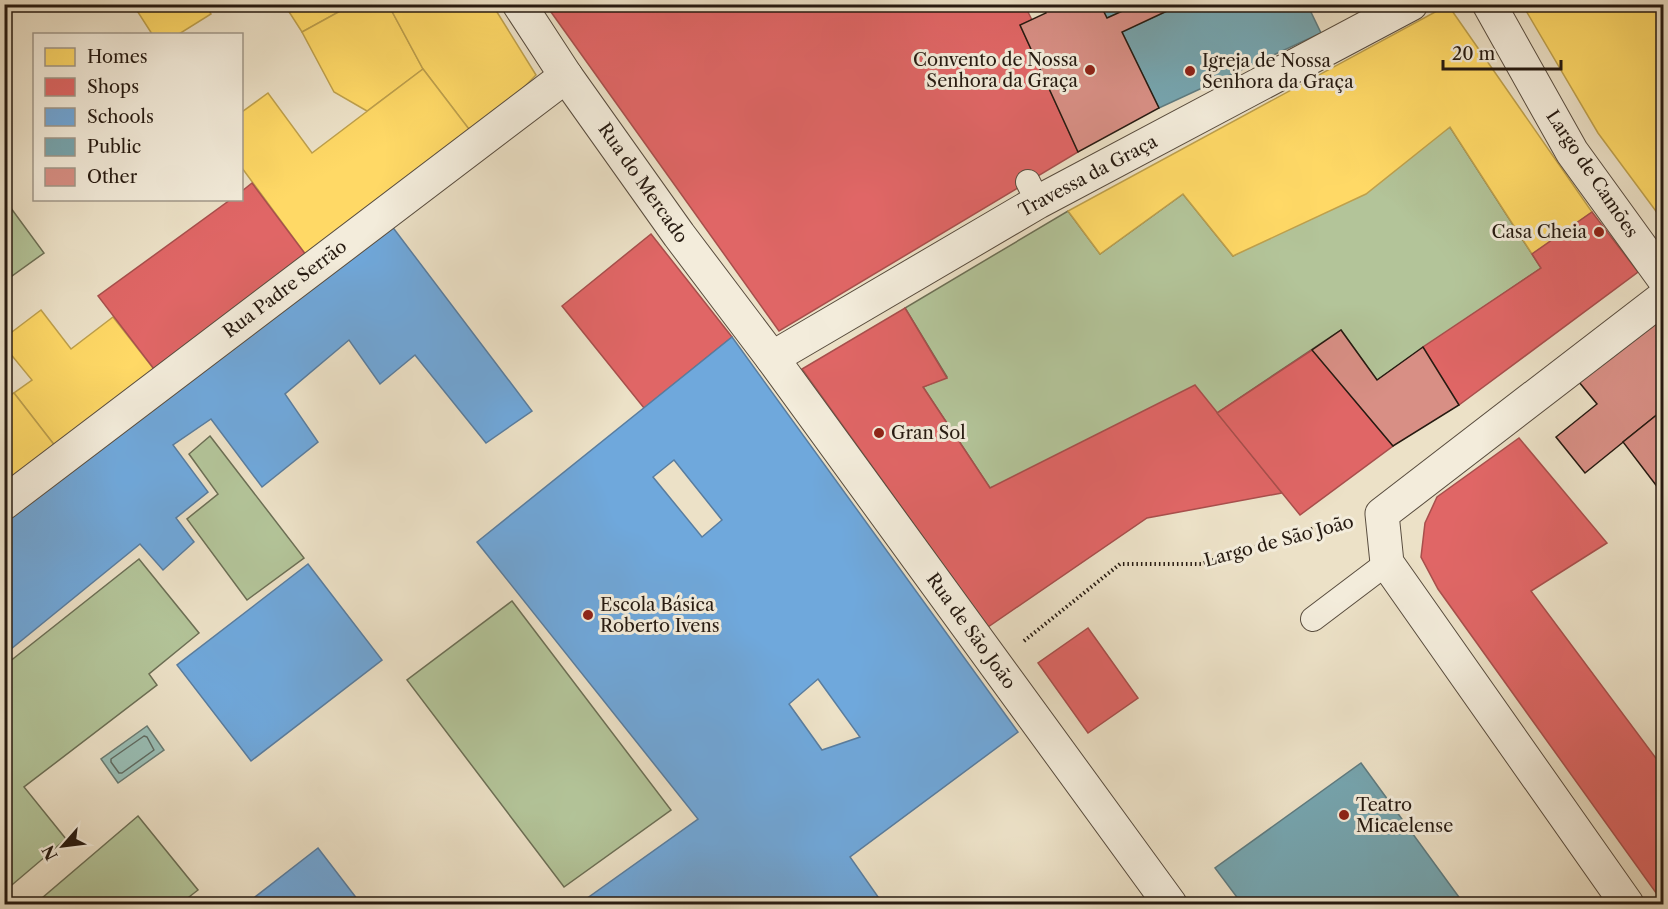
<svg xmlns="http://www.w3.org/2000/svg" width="1668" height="909" viewBox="0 0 1668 909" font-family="'Libre Caslon Text',serif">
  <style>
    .green { fill: #b3c499; stroke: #6c6f55; stroke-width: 1.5 }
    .water { fill: #99beb5; stroke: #6b7c73; stroke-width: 1.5 }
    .homes { fill: #ffd966; stroke: #bea04c; stroke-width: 1.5 }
    .shops { fill: #e06666; stroke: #a84f4c; stroke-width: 1.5 }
    .schools { fill: #6fa8dc; stroke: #597d9f; stroke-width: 1.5; fill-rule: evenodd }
    .public { fill: #76a5af; stroke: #5e7b80; stroke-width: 1.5 }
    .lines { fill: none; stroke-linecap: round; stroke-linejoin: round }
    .shore { stroke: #606c63; stroke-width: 1.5 }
    .building { fill: #d88f85; stroke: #261a11; stroke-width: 1.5 }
    .service-casing { stroke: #584c3e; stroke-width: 26 }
    .minor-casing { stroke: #584c3e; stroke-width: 35 }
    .path { stroke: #261a11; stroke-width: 4; stroke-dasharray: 1.5 3; stroke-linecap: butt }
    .service { stroke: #f3ecdb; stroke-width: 24 }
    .minor { stroke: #f3ecdb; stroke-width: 33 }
    .poi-dot { fill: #8f2418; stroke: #f3ecdb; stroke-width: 2 }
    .labels { text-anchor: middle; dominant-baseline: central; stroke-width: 6; stroke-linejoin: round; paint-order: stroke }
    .poi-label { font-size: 18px; fill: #261a11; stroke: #f3ecdb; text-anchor: start }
    .street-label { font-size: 18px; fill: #261a11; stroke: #f3ecdb }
  </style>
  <rect width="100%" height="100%" fill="#ece1c7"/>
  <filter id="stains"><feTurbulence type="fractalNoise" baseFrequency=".00333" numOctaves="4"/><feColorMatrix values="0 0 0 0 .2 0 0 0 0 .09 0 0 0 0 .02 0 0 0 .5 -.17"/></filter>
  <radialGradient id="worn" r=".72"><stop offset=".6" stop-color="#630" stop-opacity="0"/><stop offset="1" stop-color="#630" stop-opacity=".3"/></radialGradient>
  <g class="green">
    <path d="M1450,127L1541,268L1377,380L1341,330L1217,413L990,488L923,387L947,377L905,308L1068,211L1100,254L1183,194L1233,256Z"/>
    <path d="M5,200L44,253L5,281H4Z"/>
    <path d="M210,436L304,558L247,600L187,519L218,494L189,454Z"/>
    <path d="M139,559L199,633L149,674L157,685L24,787L66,839L6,890L4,887L5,657L9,662Z"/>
    <path d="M512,601L671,810L564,887L407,680Z"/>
    <path d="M138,816L198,890L180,904H35Z"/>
  </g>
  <path class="water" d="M147,726L164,750L118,783L101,759Z"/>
  <g class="homes">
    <path d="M137,4H205L211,14L179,34H152L134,6Z"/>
    <path d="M284,4H353L302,32Z"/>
    <path d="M353,4H388L423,69L367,111L334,92L302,32Z"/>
    <path d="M388,4H492L536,75L475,137L423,69Z"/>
    <path d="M1522,4H1664V222L1598,133Z"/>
    <path d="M1448,5L1592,212L1532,254L1450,127L1366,194L1233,256L1183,194L1100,254L1068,211Z"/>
    <path d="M423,69L475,137L309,259L242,168V112L268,93L312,153Z"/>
    <path d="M41,310L71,349L113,317L157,373L59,451L14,393L32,380L4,346V338Z"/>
    <path d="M14,393L59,451L4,493V400Z"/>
  </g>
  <g class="shops">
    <path d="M547,4H1024L1032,20L1020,25L1078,152L779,331L546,5Z"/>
    <path d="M252,183L309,259L157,373L98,296L230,200H242V191Z"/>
    <path d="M1592,212L1638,272L1459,405L1423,347L1541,268L1532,254Z"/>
    <path d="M651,234L732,337L644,408L562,306Z"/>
    <path d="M905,308L947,378L923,387L990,488L1195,385L1282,493L1147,518L988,627L802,369Z"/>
    <path d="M1312,350L1393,446L1300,515L1217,413Z"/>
    <path d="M1519,438L1607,543L1531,591L1664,769V904L1438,589L1421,557L1425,523L1437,497Z"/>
    <path d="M1088,628L1138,698L1088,733L1038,663Z"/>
  </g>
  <g class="schools">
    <path d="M391,225L532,411L486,443L415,355L380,384L349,340L285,394L318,442L262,487L211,419L173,445L208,492L176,518L194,542L163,570L140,544L11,649L4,641V523Z"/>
    <path d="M732,337L1018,732L850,857L883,904H579L698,819L477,542ZM674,460L722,520L702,537L653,477ZM818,679L860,737L822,750L789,704Z"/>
    <path d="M308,564L382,660L251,761L177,665Z"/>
    <path d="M318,848L361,904H246Z"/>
  </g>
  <g class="public">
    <path d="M1100,4H1138L1107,18Z"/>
    <path d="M1182,4H1307L1321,33L1159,108L1122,32Z"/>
    <path d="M1361,763L1464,904H1242L1215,868Z"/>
  </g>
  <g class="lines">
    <path class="shore" d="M144,736L147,737L154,750L122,773H119L111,762V759Z"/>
  </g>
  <g class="building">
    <path d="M1042,4H1100L1107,18L1138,4H1182L1122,32L1159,108L1078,152L1020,25L1046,13Z"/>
    <path d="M1664,314V409L1585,473L1556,437L1597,404L1579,382Z"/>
    <path d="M1341,330L1377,380L1423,347L1459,405L1393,446L1312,350Z"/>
    <path d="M1664,409V492L1662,493L1623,442Z"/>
  </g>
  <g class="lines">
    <defs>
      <g id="service">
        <path d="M1028,182L1038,202"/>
        <path d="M1313,619L1387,563"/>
      </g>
      <g id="minor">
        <path d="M519,4L566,76L679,235L772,358L1170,904"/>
        <path d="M1489,4L1572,152L1664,279"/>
        <path d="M772,358L1038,202L1411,4"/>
        <path d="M4,503L566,76"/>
        <path d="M1627,904L1387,563L1382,514L1664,297"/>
      </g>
    </defs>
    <use href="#service" class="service-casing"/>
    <use href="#minor" class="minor-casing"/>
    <path class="path" d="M1024,641L1120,564H1201L1319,527L1346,522"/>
    <use href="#service" class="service"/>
    <use href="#minor" class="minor"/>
  </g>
  <g class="poi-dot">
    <circle cx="1090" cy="70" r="6"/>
    <circle cx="1190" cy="71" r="6"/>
    <circle cx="1599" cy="232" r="6"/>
    <circle cx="879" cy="433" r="6"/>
    <circle cx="588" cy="615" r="6"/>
    <circle cx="1344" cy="815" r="6"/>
  </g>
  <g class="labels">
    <g class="poi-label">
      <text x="1078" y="60" text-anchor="end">Convento de Nossa<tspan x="1078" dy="21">Senhora da Graça</tspan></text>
      <text x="1202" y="61">Igreja de Nossa<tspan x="1202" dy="21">Senhora da Graça</tspan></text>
      <text x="1587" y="232" text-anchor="end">Casa Cheia</text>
      <text x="891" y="433">Gran Sol</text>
      <text x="600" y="605">Escola Básica<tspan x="600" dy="21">Roberto Ivens</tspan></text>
      <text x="1356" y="805">Teatro<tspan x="1356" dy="21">Micaelense</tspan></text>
    </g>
    <g class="street-label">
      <text transform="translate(1592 174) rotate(56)">Largo de Camões</text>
      <text transform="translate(1088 176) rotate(-28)">Travessa da Graça</text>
      <text transform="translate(643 183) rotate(55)">Rua do Mercado</text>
      <text transform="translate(285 289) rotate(-37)">Rua Padre Serrão</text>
      <text transform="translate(1279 541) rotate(-15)">Largo de São João</text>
      <text transform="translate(971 631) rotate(54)">Rua de São João</text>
    </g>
  </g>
  <rect width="1668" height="909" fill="none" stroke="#ece1c7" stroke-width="24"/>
  <rect x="6" y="6" width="1656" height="897" fill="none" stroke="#261a11" stroke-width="3"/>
  <rect x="12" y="12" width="1644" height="885" fill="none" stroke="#261a11" stroke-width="1.5"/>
  <rect x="33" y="33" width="210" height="168" fill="#f3ecdb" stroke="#a1988a" stroke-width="1.5"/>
  <rect x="45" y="48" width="30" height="18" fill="#ffd966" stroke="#a1988a" stroke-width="1.5"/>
  <text x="87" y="63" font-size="18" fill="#261a11">Homes</text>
  <rect x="45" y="78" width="30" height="18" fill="#e06666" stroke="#a1988a" stroke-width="1.5"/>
  <text x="87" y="93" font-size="18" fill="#261a11">Shops</text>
  <rect x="45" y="108" width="30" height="18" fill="#6fa8dc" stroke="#a1988a" stroke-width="1.5"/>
  <text x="87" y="123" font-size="18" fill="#261a11">Schools</text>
  <rect x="45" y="138" width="30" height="18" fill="#76a5af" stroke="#a1988a" stroke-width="1.5"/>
  <text x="87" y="153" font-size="18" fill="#261a11">Public</text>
  <rect x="45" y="168" width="30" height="18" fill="#d88f85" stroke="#a1988a" stroke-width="1.5"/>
  <text x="87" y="183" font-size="18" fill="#261a11">Other</text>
  <g transform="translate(63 846) rotate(242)" stroke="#f3ecdb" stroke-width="4.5" paint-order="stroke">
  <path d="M0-4.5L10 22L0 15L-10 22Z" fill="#261a11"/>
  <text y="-9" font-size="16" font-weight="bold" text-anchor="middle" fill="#261a11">N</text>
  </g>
  <path d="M1443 60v9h118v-9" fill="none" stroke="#261a11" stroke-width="3"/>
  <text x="1452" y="60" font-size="18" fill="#261a11" stroke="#f3ecdb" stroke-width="4.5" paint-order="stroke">20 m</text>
  <rect width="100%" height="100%" filter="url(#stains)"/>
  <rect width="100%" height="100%" fill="url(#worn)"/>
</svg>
